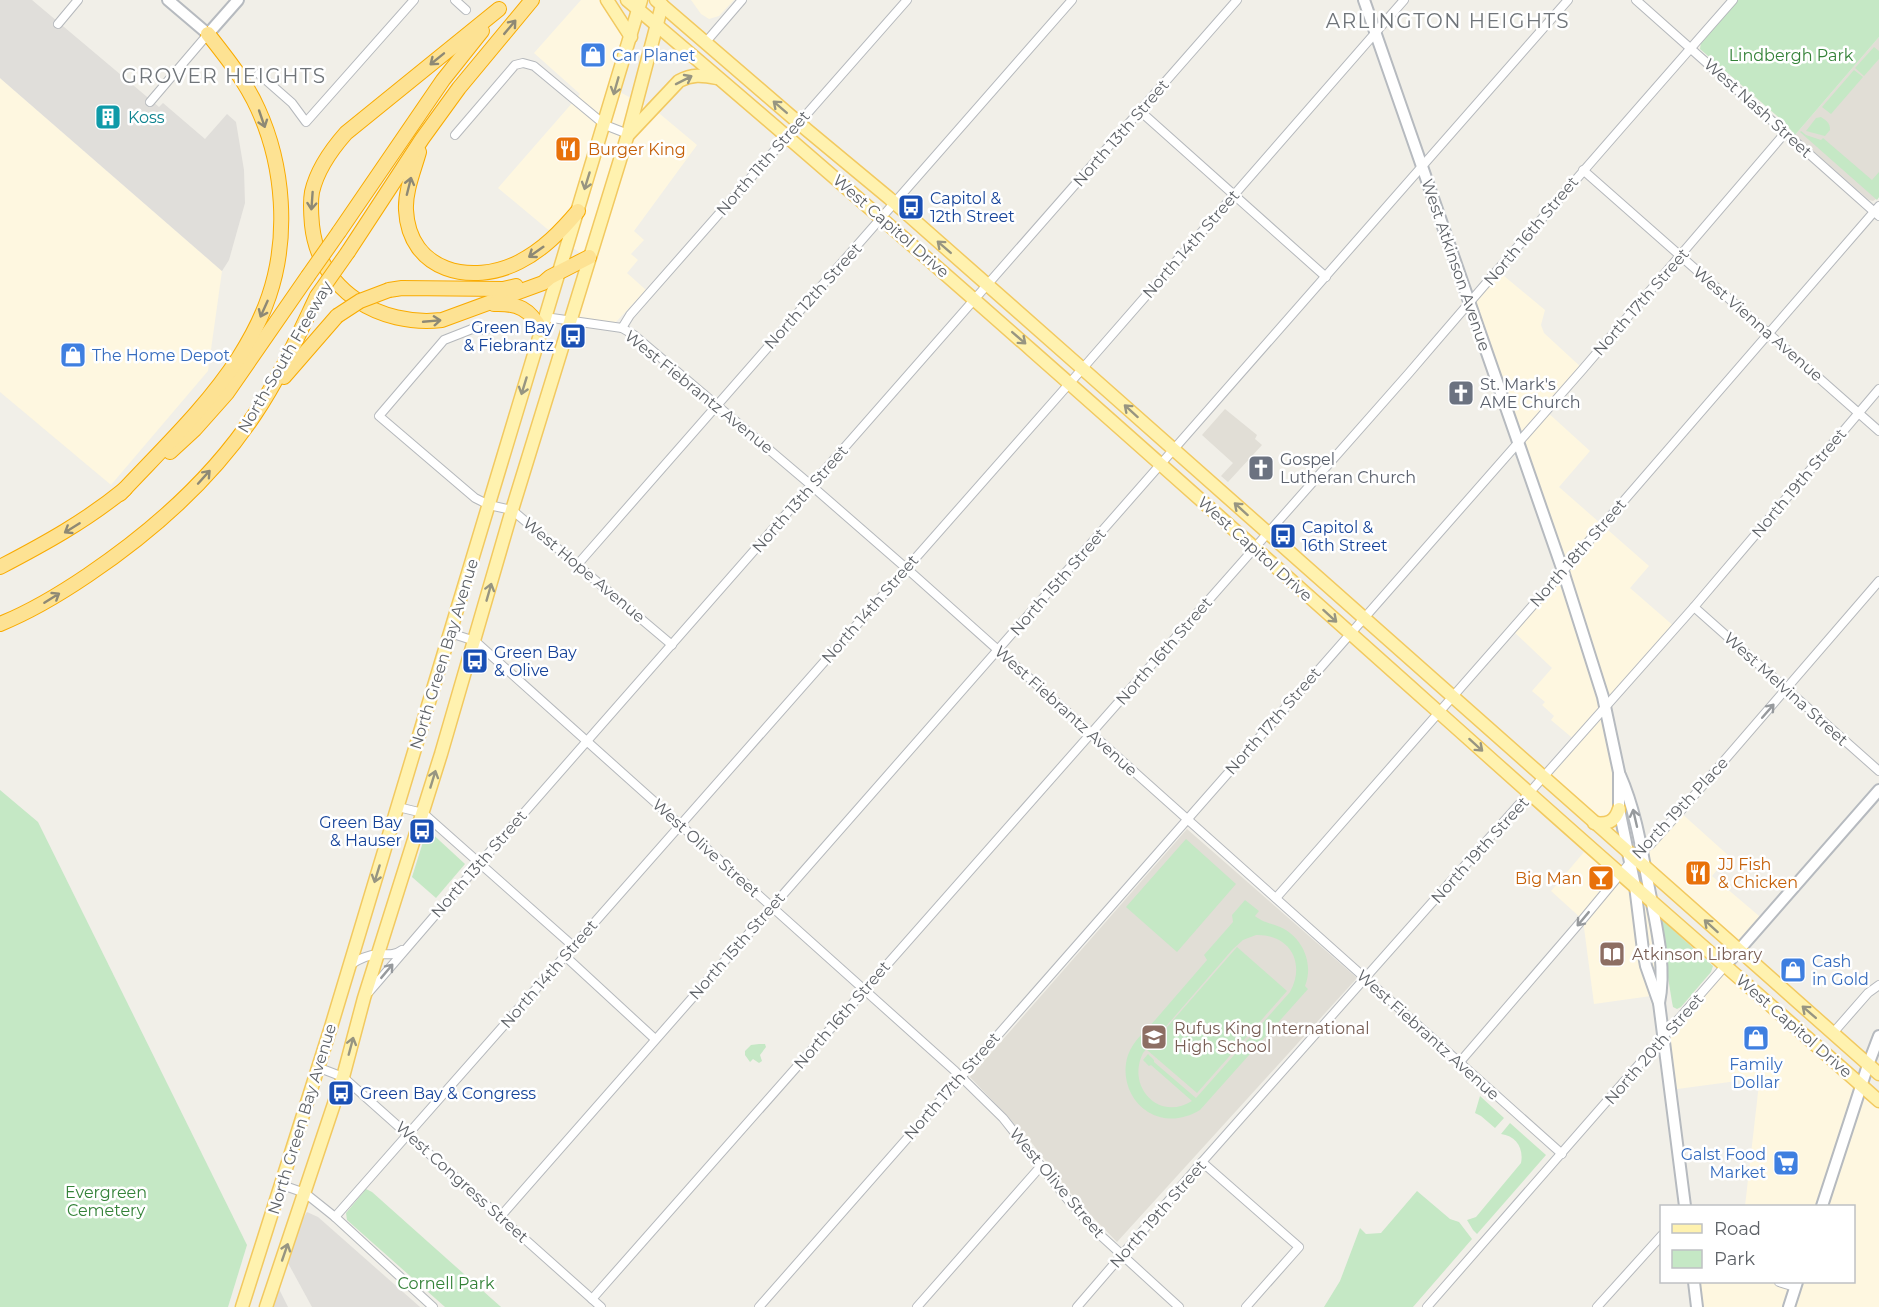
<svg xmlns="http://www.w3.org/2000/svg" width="1879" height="1307" viewBox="0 0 1879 1307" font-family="Montserrat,sans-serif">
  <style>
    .commercial { fill: #fef7e0 }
    .industrial { fill: #e0deda }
    .education { fill: #e1ded6 }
    .green { fill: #c5e8c5; fill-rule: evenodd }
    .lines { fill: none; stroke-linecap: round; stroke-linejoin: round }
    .street-casing { stroke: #b5b8bc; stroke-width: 10 }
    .secondary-casing { stroke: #b6babf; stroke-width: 14 }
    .primary-casing { stroke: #f2c960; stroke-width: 15 }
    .highway-casing { stroke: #f9ab00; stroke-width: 16 }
    .street { stroke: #fff; stroke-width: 8 }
    .secondary { stroke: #fff; stroke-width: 10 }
    .primary { stroke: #fff2af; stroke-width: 12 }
    .highway { stroke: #fde293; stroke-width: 14 }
    .highway-bridge-casing { stroke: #f9ab00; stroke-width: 16; stroke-linecap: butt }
    .highway-bridge { stroke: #fde293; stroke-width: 14 }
    .oneway { stroke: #8e8975 }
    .oneway2 { stroke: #979581 }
    .oneway3 { stroke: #979a9d }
    .labels { text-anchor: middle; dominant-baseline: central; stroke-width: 5; stroke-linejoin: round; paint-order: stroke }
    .shop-label { font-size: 16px; fill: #366cbe; stroke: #fff; text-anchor: start }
    .park-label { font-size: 16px; fill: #348238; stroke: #fff }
    .street-label { font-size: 16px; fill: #5f6368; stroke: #fff }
    .culture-label { font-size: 16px; fill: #0d838f; stroke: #fff; text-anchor: start }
    .food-label { font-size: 16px; fill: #c56008; stroke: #fff; text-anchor: start }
    .transit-label { font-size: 16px; fill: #164399; stroke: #fff; text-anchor: start }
    .worship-label { font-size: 16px; fill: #5b616d; stroke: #fff; text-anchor: start }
    .education-label { font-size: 16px; fill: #785e54; stroke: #fff; text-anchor: start }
    .quarter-label { font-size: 20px; letter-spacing: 1.5px; fill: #70757a; stroke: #fff }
  </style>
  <rect width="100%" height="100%" fill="#f1efe8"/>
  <g class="commercial">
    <path d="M581,0H601L622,32L625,41L609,86L660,114L697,145L634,231L644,240L631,254L638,260L627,273L646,290L615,323L578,319L595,264L546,228L498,188L580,94L534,53Z"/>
    <path d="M691,0H734L719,16L709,19L701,14Z"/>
    <path d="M0,78L222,271L208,371L111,485L0,392Z"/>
    <path d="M1498,271L1545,310L1541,325L1544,333L1583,369L1546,411L1590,451L1559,487L1649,566L1630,588L1676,628L1605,709L1634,857L1680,812L1729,856L1712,876L1765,921L1739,951L1543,778L1576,741L1551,720L1554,716L1542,705L1545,702L1532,691L1552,668L1511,629L1563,571L1469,303Z"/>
    <path d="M1589,846L1646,896L1658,995L1594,1004L1583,920L1551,891Z"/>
    <path d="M1725,966L1879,1101V1307H1697L1694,1282H1854V1206H1745L1759,1084L1752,1079L1670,1090L1663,1039Z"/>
  </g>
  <g class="industrial">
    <path d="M0,0H32L159,107L163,103L205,139L227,114L236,122L244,170L245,203L229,260L222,271L0,78Z"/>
    <path d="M307,1212L318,1217L420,1307H312L288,1263L301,1222Z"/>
    <path d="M279,1289L288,1307H273Z"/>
  </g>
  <g class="education">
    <path d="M1879,37V197L1873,201L1869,200L1795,135Z"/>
    <path d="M1225,409L1257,435L1255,439L1262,445L1228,482L1221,476L1233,463L1202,435Z"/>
    <path d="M1187,829L1357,978L1117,1242L1076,1200L1028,1138L970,1077Z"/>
  </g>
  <g class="green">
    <path d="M1738,0H1879V37L1795,135L1784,122L1700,49L1701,42Z"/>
    <path d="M1874,47L1879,51V59L1864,76L1855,68Z"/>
    <path d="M1854,70L1863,77L1831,114L1822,107Z"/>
    <path d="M1821,117C1827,121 1830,123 1830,130L1825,136L1806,131L1816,118Z"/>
    <path d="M1801,131L1806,135L1821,140L1823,138L1872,180L1879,172V197L1877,200L1800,132Z"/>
    <path d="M0,790L38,822L247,1245L228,1307H0Z"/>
    <path d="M427,829L465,864L436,898L412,877Z"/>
    <path d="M1186,839L1236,884L1177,952L1126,907Z"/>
    <path d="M1245,900L1259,911L1255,916C1264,923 1271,923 1280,927C1303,937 1314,964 1305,986L1308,989L1200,1110C1183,1120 1165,1122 1148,1112C1129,1100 1121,1076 1128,1055C1133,1041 1146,1030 1156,1019C1173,999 1190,980 1207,960L1204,955L1233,922L1232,915ZM1256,935C1290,934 1306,963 1290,992L1196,1098L1154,1062V1060L1148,1054L1143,1060L1149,1066L1151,1065L1192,1101C1159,1122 1126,1087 1143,1053L1232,950L1243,940Z"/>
    <path d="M1661,919L1713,966L1711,972L1681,1007L1677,1009L1673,1007L1672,1002L1659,922Z"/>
    <path d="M1237,947L1287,991L1197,1093L1147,1050Z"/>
    <path d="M759,1044H765L766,1047L760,1055L762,1061L759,1063L753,1059L750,1062L745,1055V1051L751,1045Z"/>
    <path d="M1480,1096L1504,1118L1495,1128L1481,1116L1475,1113Z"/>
    <path d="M1510,1123L1546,1155L1477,1234L1473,1230L1467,1220L1476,1217L1521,1163C1524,1148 1516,1136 1501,1134Z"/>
    <path d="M366,1189L372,1192L501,1307H445L347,1220L346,1213Z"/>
    <path d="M1417,1191L1450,1219L1459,1222L1472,1239L1413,1307H1324L1340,1281L1360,1228L1366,1234L1381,1233Z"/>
  </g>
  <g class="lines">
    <defs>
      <g id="street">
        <path d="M455,0L466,10"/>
        <path d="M1636,0L1879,216"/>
        <path d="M58,24L78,0"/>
        <path d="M705,43L742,0"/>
        <path d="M259,74L292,103L306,122L414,0"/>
        <path d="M150,102L208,34"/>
        <path d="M1140,111L1326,277"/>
        <path d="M455,135L515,65L523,63L534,66L605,125L628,134"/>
        <path d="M1583,170L1879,431"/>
        <path d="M545,317L622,328L634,335L805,480L914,575L1562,1154"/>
        <path d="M622,328L630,315L907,0"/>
        <path d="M486,330L472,329L444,340L379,416L475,498L489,505L512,510L672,645"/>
        <path d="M578,564L1072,0"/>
        <path d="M1694,607L1879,771"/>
        <path d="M450,633L475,641L955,1071L1003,1118L1068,1200L1098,1233L1179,1307"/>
        <path d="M398,807L423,813L573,946"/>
        <path d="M1640,851L1651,844L1685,806L1879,581"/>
        <path d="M1276,898L1563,571L1879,206"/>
        <path d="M565,956L655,1039"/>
        <path d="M350,965C359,959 367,955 378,954C387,954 394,956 402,950"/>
        <path d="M369,992L480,863L1237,0"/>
        <path d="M1833,1033L1868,993L1879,985"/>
        <path d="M1459,1063L1583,919L1632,860"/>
        <path d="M317,1067L343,1077L601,1307"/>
        <path d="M1202,1162L1299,1247L1246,1307"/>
        <path d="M282,1185L305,1193L335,1217L433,1307"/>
        <path d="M335,1217L1083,368L1404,0"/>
        <path d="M500,1217L1568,0"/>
        <path d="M1779,1282L1795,1287"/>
        <path d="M592,1299L1409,373C1516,248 1624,124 1733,0"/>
        <path d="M759,1307L1583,369L1785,133"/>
        <path d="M917,1307L1041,1166"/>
        <path d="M1077,1307L1202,1162L1694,607L1879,389"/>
        <path d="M1427,1307L1725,966"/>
        <path d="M1597,1307L1662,1235"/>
      </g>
      <g id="secondary">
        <path d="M168,0L208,34L238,0"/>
        <path d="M1364,0L1563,571L1603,697L1619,772V809L1635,886L1643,950L1646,966L1659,1003L1685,1206"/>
        <path d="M1620,775C1635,809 1641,846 1648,883C1655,921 1667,964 1659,1003"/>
        <path d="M1725,966L1879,790"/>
        <path d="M1822,1206L1868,1065L1879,1036"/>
        <path d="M1694,1282L1697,1307"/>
        <path d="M1789,1307L1797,1282"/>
      </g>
      <g id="primary">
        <path d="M607,0L631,37"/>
        <path d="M627,0C932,258 1229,525 1527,791C1643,895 1762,997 1879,1101"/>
        <path d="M656,0L807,130L889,198L1076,363L1879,1074"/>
        <path d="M629,134L679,81C692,74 702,75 717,78"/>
        <path d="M1594,823C1607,825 1615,822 1619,809"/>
        <path d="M242,1307L331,1027L641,0"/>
        <path d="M266,1307L343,1077L364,998L441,754L512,510L628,134L662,5"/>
      </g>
      <g id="highway">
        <path d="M499,9L346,133C331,150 317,170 312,192C310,203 311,214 312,225C319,291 380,327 442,320L543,283L550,277L589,257"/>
        <path d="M419,152C414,170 405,191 406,210C409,272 472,286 519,262C543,250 561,231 578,211"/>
        <path d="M339,232L443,80L482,31"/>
        <path d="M348,252L422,139L459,88L532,0"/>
        <path d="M389,290L402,288L503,289L516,286"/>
        <path d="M494,304C518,303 530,309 541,330"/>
        <path d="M284,377L337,316"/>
        <path d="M170,452L195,429L227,393L308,276"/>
        <path d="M120,494C161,450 207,407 239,357C251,338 262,317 269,296C289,237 284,166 258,109C246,82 227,58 208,34"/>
        <path d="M0,567C44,544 86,521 125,489"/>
        <path d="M0,624C32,611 60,594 88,575C153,531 212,479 255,414C280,377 298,336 317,296"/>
      </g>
    </defs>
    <use href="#street" class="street-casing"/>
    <use href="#secondary" class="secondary-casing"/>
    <use href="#primary" class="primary-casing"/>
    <use href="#highway" class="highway-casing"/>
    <use href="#street" class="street"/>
    <use href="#secondary" class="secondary"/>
    <use href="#primary" class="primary"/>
    <use href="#highway" class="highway"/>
    <defs>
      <g id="highway-bridge">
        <path d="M308,276L339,232"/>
        <path d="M317,296L348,252"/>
        <path d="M337,316L360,301L389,290"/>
      </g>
    </defs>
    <use href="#highway-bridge" class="highway-bridge-casing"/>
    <use href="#highway-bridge" class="highway-bridge"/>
  </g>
  <defs><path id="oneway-shaft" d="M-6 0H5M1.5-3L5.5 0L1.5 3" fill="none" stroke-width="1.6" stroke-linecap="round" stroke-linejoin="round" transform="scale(1.5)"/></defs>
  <g class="oneway">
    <use href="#oneway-shaft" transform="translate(510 27) rotate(-50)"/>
    <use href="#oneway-shaft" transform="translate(437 59) rotate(141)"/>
    <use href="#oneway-shaft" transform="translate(262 119) rotate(71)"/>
    <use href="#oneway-shaft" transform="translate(409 186) rotate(-76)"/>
    <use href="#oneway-shaft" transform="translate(312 201) rotate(94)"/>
    <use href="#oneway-shaft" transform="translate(536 252) rotate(145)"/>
    <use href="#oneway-shaft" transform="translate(264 309) rotate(114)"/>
    <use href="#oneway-shaft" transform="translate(432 321) rotate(-5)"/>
    <use href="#oneway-shaft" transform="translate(204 477) rotate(-48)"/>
    <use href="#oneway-shaft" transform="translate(72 528) rotate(148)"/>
    <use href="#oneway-shaft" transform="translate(52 598) rotate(-32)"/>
  </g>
  <g class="oneway2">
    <use href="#oneway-shaft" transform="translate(684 80) rotate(-27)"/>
    <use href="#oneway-shaft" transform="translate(616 86) rotate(106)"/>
    <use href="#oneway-shaft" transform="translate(780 107) rotate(-139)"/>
    <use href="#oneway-shaft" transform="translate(587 181) rotate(107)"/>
    <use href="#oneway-shaft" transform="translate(944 247) rotate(-139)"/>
    <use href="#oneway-shaft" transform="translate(1019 338) rotate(41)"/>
    <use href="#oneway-shaft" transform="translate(524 386) rotate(107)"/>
    <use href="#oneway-shaft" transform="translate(1131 411) rotate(-138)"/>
    <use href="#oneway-shaft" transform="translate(1241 509) rotate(-138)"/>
    <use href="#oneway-shaft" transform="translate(489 592) rotate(-74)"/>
    <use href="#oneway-shaft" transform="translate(1330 616) rotate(42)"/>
    <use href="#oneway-shaft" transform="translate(1476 745) rotate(42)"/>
    <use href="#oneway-shaft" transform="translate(433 779) rotate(-73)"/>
    <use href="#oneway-shaft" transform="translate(377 874) rotate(107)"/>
    <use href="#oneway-shaft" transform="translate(1711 926) rotate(-138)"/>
    <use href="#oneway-shaft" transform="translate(1809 1012) rotate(-139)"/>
    <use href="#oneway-shaft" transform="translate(351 1046) rotate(-75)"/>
    <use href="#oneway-shaft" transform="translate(285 1252) rotate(-71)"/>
  </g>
  <g class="oneway3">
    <use href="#oneway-shaft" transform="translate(1768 711) rotate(-49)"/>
    <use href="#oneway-shaft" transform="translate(1635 818) rotate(-103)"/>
    <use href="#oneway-shaft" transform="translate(1583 919) rotate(130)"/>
    <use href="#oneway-shaft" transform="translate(387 971) rotate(-50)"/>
  </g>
  <defs>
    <symbol id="shop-square" viewBox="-11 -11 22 22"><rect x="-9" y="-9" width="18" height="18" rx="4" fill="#3f7fe0" stroke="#fff"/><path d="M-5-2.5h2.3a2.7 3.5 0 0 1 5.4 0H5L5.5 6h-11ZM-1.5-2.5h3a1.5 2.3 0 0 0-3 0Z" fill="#fff"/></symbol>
    <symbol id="building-square" viewBox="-11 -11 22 22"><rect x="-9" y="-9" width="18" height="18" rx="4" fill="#0f9aa8" stroke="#fff"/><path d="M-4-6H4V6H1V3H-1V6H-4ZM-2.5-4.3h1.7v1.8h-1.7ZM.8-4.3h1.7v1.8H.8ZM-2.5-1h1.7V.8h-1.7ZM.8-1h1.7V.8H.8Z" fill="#fff"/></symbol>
    <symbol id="restaurant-square" viewBox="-11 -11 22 22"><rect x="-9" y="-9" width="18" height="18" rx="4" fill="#e8710a" stroke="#fff"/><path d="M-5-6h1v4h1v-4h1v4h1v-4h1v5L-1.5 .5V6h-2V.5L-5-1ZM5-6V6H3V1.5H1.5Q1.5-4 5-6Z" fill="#fff"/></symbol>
    <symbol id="bus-square" viewBox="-11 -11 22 22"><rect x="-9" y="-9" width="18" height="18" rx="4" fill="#1a4fb4" stroke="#fff"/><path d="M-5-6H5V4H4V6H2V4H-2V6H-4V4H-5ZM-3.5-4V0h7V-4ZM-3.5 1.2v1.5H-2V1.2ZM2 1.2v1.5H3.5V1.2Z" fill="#fff"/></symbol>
    <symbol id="church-square" viewBox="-11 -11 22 22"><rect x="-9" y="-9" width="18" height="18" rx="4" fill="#6b7280" stroke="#fff"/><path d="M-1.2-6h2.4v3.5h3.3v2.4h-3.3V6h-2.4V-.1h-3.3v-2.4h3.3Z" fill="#fff"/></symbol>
    <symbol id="bar-square" viewBox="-11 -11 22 22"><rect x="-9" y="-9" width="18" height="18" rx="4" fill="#e8710a" stroke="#fff"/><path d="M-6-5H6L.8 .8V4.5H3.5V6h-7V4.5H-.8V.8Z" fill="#fff"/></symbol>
    <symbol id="library-square" viewBox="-11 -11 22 22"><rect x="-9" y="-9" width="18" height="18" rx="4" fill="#8d6e63" stroke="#fff"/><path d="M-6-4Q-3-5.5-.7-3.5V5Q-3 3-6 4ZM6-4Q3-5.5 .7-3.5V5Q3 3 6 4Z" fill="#fff"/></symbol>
    <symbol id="school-square" viewBox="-11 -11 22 22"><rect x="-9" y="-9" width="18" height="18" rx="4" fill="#8d6e63" stroke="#fff"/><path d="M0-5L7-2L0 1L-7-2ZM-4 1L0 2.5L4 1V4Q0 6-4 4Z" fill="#fff"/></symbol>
    <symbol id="supermarket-square" viewBox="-11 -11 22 22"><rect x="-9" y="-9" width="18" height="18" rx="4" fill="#3f7fe0" stroke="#fff"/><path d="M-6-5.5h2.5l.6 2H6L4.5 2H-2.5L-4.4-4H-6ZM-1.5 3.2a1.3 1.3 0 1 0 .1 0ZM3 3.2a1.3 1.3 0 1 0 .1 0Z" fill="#fff"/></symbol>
  </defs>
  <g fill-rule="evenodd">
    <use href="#shop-square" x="578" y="40" width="30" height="30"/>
    <use href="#building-square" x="93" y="102" width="30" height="30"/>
    <use href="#restaurant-square" x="553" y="134" width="30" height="30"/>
    <use href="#bus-square" x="896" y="192" width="30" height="30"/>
    <use href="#bus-square" x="558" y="321" width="30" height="30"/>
    <use href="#shop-square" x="58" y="340" width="30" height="30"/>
    <use href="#church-square" x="1446" y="378" width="30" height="30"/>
    <use href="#church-square" x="1246" y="453" width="30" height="30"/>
    <use href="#bus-square" x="1268" y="521" width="30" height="30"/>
    <use href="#bus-square" x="460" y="646" width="30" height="30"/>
    <use href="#bus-square" x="407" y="816" width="30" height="30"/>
    <use href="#restaurant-square" x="1683" y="858" width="30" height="30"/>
    <use href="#bar-square" x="1586" y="863" width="30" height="30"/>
    <use href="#library-square" x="1597" y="939" width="30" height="30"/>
    <use href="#shop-square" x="1778" y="955" width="30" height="30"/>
    <use href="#school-square" x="1139" y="1022" width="30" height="30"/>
    <use href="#shop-square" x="1741" y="1023" width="30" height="30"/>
    <use href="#bus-square" x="326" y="1078" width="30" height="30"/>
    <use href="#supermarket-square" x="1771" y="1148" width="30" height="30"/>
  </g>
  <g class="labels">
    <g class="shop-label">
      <text x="612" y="55">Car Planet</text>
      <text x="92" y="355">The Home Depot</text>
      <text x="1812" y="961">Cash<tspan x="1812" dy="18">in Gold</tspan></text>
      <text x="1756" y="1064" text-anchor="middle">Family<tspan x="1756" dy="18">Dollar</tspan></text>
      <text x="1766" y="1154" text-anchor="end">Galst Food<tspan x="1766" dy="18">Market</tspan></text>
    </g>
    <g class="park-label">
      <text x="1791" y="55">Lindbergh Park</text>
      <text x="106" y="1192">Evergreen<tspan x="106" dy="18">Cemetery</tspan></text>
      <text x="446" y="1283">Cornell Park</text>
    </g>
    <g class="street-label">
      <text transform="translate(1758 108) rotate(42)">West Nash Street</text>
      <text transform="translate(1121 133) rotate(-49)">North 13th Street</text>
      <text transform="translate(763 163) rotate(-49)">North 11th Street</text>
      <text transform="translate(891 226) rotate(41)">West Capitol Drive</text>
      <text transform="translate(1531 231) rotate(-50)">North 16th Street</text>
      <text transform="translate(1191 244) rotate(-49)">North 14th Street</text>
      <text transform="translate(1456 265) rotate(71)">West Atkinson Avenue</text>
      <text transform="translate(813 296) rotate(-48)">North 12th Street</text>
      <text transform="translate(1641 302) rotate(-49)">North 17th Street</text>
      <text transform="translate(1758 324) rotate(41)">West Vienna Avenue</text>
      <text transform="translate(285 357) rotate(-60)">North-South Freeway</text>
      <text transform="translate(699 392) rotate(39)">West Fiebrantz Avenue</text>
      <text transform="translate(1799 483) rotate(-50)">North 19th Street</text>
      <text transform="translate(800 499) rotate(-49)">North 13th Street</text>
      <text transform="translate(1255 549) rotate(42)">West Capitol Drive</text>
      <text transform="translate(1578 553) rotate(-49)">North 18th Street</text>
      <text transform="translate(584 570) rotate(40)">West Hope Avenue</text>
      <text transform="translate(1058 582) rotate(-49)">North 15th Street</text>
      <text transform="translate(870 609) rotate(-49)">North 14th Street</text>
      <text transform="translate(1164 651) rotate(-49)">North 16th Street</text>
      <text transform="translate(444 654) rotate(-73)">North Green Bay Avenue</text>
      <text transform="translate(1786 689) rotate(42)">West Melvina Street</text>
      <text transform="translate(1066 711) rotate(42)">West Fiebrantz Avenue</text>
      <text transform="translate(1273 721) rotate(-49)">North 17th Street</text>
      <text transform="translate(1680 808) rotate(-47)">North 19th Place</text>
      <text transform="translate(706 848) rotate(42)">West Olive Street</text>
      <text transform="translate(1480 850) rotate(-48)">North 19th Street</text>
      <text transform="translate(479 864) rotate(-49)">North 13th Street</text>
      <text transform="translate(737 946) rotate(-49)">North 15th Street</text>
      <text transform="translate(549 974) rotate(-49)">North 14th Street</text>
      <text transform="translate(842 1015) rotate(-49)">North 16th Street</text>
      <text transform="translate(1794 1026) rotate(41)">West Capitol Drive</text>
      <text transform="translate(1428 1035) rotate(42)">West Fiebrantz Avenue</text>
      <text transform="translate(1654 1049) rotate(-49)">North 20th Street</text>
      <text transform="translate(952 1086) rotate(-49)">North 17th Street</text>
      <text transform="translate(302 1119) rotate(-73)">North Green Bay Avenue</text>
      <text transform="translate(462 1182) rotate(42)">West Congress Street</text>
      <text transform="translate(1057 1183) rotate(50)">West Olive Street</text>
      <text transform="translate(1158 1214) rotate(-49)">North 19th Street</text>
    </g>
    <g class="culture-label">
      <text x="128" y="117">Koss</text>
    </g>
    <g class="food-label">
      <text x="588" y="149">Burger King</text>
      <text x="1718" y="864">JJ Fish<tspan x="1718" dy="18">&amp; Chicken</tspan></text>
      <text x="1582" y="878" text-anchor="end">Big Man</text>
    </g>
    <g class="transit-label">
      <text x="930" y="198">Capitol &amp;<tspan x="930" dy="18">12th Street</tspan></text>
      <text x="554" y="327" text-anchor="end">Green Bay<tspan x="554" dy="18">&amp; Fiebrantz</tspan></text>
      <text x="1302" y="527">Capitol &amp;<tspan x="1302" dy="18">16th Street</tspan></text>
      <text x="494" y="652">Green Bay<tspan x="494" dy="18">&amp; Olive</tspan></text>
      <text x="402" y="822" text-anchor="end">Green Bay<tspan x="402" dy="18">&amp; Hauser</tspan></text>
      <text x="360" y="1093">Green Bay &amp; Congress</text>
    </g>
    <g class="worship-label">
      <text x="1480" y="384">St. Mark's<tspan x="1480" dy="18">AME Church</tspan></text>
      <text x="1280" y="459">Gospel<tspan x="1280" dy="18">Lutheran Church</tspan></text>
    </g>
    <g class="education-label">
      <text x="1632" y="954">Atkinson Library</text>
      <text x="1174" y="1028">Rufus King International<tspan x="1174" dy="18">High School</tspan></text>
    </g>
    <g class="quarter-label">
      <text x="1448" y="21">ARLINGTON HEIGHTS</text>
      <text x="224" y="76">GROVER HEIGHTS</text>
    </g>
  </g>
  <rect x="1660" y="1205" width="195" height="78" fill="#ffffff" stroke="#bfc1c3" stroke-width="1.5"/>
  <rect x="1672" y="1224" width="30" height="9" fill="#fff2af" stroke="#bfc1c3" stroke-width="1.5"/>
  <text x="1714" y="1235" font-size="18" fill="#5f6368">Road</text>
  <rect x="1672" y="1250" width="30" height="18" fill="#c5e8c5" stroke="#bfc1c3" stroke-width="1.5"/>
  <text x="1714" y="1265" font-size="18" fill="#5f6368">Park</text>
</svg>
